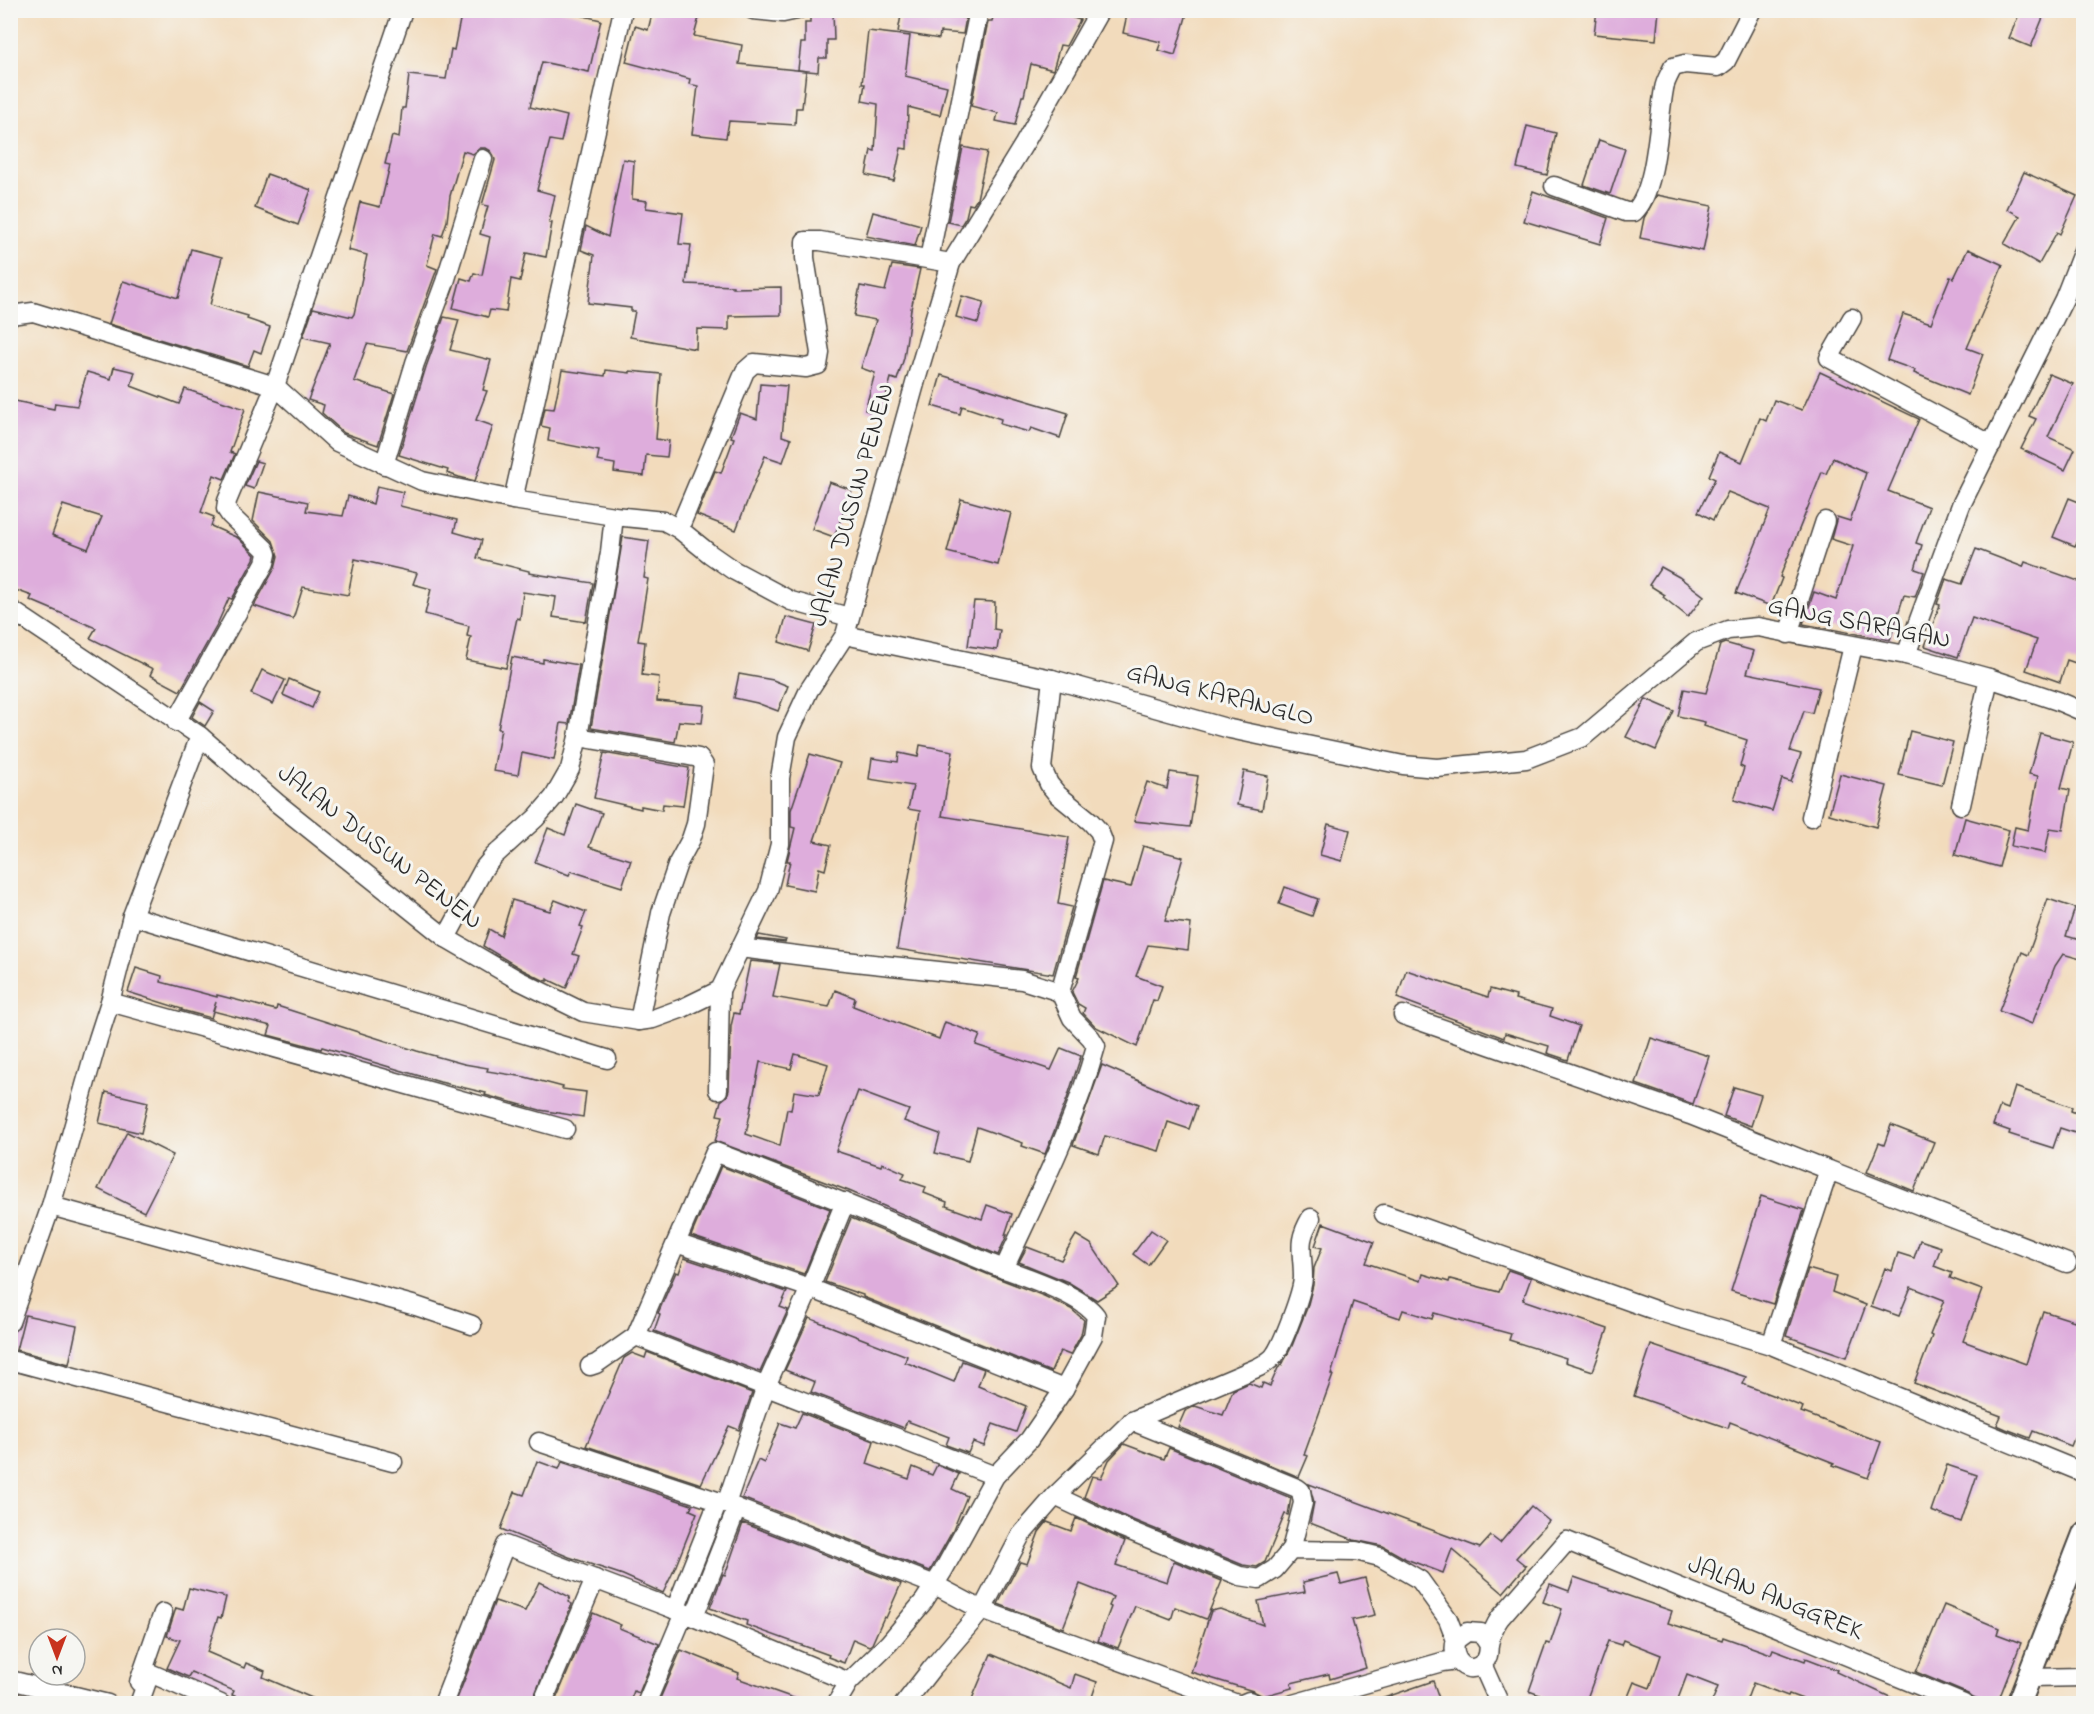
<svg xmlns="http://www.w3.org/2000/svg" width="2094" height="1714" viewBox="0 0 2094 1714" font-family="'Indie Flower',sans-serif">
  <style>
    .building { fill: #deaddc; fill-rule: evenodd }
    .lines { fill: none; stroke-linecap: round; stroke-linejoin: round }
    .minor-casing { stroke: #494541; stroke-width: 21 }
    .tertiary-casing { stroke: #494541; stroke-width: 26 }
    .minor { stroke: #fff; stroke-width: 18 }
    .tertiary { stroke: #fff; stroke-width: 22 }
    .labels { text-anchor: middle; dominant-baseline: central; stroke-width: 6; stroke-linejoin: round; paint-order: stroke }
    .street-label { font-size: 26px; fill: #2b2b2b; stroke: #f6f6f2 }
  </style>
  <rect width="100%" height="100%" fill="#f6f6f2"/>
  <filter id="ink" filterUnits="userSpaceOnUse"><feTurbulence type="fractalNoise" baseFrequency=".0167" numOctaves="2"/><feDisplacementMap in="SourceGraphic" scale="12" xChannelSelector="R" yChannelSelector="G"/><feConvolveMatrix kernelMatrix="1 2 1 2 8 2 1 2 1" color-interpolation-filters="sRGB"/></filter>
  <filter id="wash" filterUnits="userSpaceOnUse"><feTurbulence type="fractalNoise" baseFrequency=".008" numOctaves="4" result="noise"/><feDisplacementMap in="SourceGraphic" scale="24" xChannelSelector="R" yChannelSelector="G"/><feGaussianBlur stdDeviation="1.35" result="paint"/><feColorMatrix in="noise" values="0 0 0 0 0 0 0 0 0 0 0 0 0 0 0 0 0 1.4 0 .05"/><feComposite in="paint" operator="in"/></filter>
  <g filter="url(#wash)">
    <rect width="100%" height="100%" fill="#f2dbbc"/>
    <g id="blocks">
      <g class="building">
        <path d="M462,10H559L601,20L589,72L542,62L530,107L567,116L561,142L550,140L537,190L555,195L549,223H552L546,257L526,253L520,281L511,279L506,312L490,310L488,317L453,308L461,278L471,281L474,273L482,275L490,237L480,234L488,206L482,205L495,160L494,156L491,151L486,148H480L473,154L463,151L450,196L447,221L442,236L435,234L427,265L437,269L407,351L367,344L354,381L394,394L378,445L344,433L322,413L324,405L308,400L330,343L303,337L313,308L352,317L354,314L367,255L348,250L360,202L380,207L390,165L385,164L392,136L399,138L402,108H405L409,75L446,79L451,49L454,50Z"/>
        <path d="M653,10H701L694,36L742,45L739,64L806,71L802,108H796L795,125L729,121L726,138L692,134L698,86L689,84L690,79L626,62L635,26L648,30Z"/>
        <path d="M902,10H944L943,15L966,18L963,34L940,32L939,39L898,32Z"/>
        <path d="M995,10H1047L1080,20L1066,46L1060,45L1053,70L1031,64L1024,96H1022L1015,125L996,121L998,113L971,106L988,21H992Z"/>
        <path d="M1128,10H1188L1175,55L1158,50L1161,42L1123,33Z"/>
        <path d="M1597,10H1659L1656,40L1594,34Z"/>
        <path d="M2021,10H2046L2031,47L2009,38Z"/>
        <path d="M810,11H833L834,40H827V58H819L818,72L798,70L801,43H805V23H810Z"/>
        <path d="M868,31L910,36L905,76L947,86L940,115L908,107L907,149L901,148L894,181L866,175L871,150L875,151L878,104L862,101L865,84H862Z"/>
        <path d="M1527,126L1556,133L1547,175L1517,168Z"/>
        <path d="M1599,140L1625,149L1610,194L1584,185Z"/>
        <path d="M963,147L987,152L977,199L973,205L969,204L966,217L961,225L948,222Z"/>
        <path d="M623,159L634,161L632,199L647,201L646,208L683,213L679,244L691,245L686,284L733,286V288L781,287V315L729,316V330L697,329L696,349L630,337L635,311H631V308L588,303L594,255L581,250L586,226L608,237Z"/>
        <path d="M2024,172L2077,196L2060,234L2057,232L2039,264L2004,244L2020,216L2007,209Z"/>
        <path d="M267,174L311,190L298,225L255,208Z"/>
        <path d="M1533,191L1608,218L1600,244L1524,221Z"/>
        <path d="M1657,195L1712,206L1703,251L1640,238L1644,218Z"/>
        <path d="M873,212L921,225L915,246L866,236Z"/>
        <path d="M191,249L222,257L210,305L248,316L247,319L270,327L261,353L254,350L248,366L109,324L123,281L178,298Z"/>
        <path d="M1968,249L2003,265L1967,348L1983,354L1968,395L1914,373L1915,370L1887,360L1903,314L1931,323L1950,277L1954,278Z"/>
        <path d="M892,265L920,269L911,309L904,358L897,380L891,378L881,415L865,410L875,373L861,368L876,320L854,316L860,286L885,291Z"/>
        <path d="M962,296L984,302L978,323L956,317Z"/>
        <path d="M444,317L459,320L450,350L491,360L483,390L487,391L476,420L493,426L475,481L459,477L447,473L448,470L399,455L426,367Z"/>
        <path d="M114,367L135,372L131,386L179,404L185,389L245,409L230,452L235,454L224,479L214,475L201,512L214,517L211,526L238,538L255,555L254,559L232,599L229,598L216,627L180,691L150,675L153,669L90,638L96,628L30,600L32,596L10,588V400L54,409L55,403L77,406L87,372L111,379ZM63,505L102,517L88,549L52,535Z"/>
        <path d="M562,370L605,376L606,370L630,373V371L661,374L656,439L669,441L667,457L646,455L644,476L614,472L615,464L597,461L599,451L548,441L550,428L541,426L545,408L554,409Z"/>
        <path d="M1820,372L1919,419L1888,491L1929,507L1916,543L1922,545L1915,569L1924,572L1915,597L1904,595L1890,640L1803,624L1814,592L1836,600L1853,546L1831,539L1837,517L1850,521L1866,473L1833,458L1826,474L1822,472L1780,577L1782,578L1771,606L1736,593L1770,509L1728,492L1713,520L1698,512L1715,479L1709,476L1719,452L1742,462L1760,418L1766,421L1774,400L1802,410Z"/>
        <path d="M2049,374L2073,384L2048,437L2075,449L2065,470L2021,449L2036,419L2029,416Z"/>
        <path d="M941,375L1068,413L1060,438L1031,428L1029,432L1000,424L1001,419L962,406L960,414L932,406Z"/>
        <path d="M760,384L787,386L782,436L791,439L783,462L765,456L736,530L697,515L715,471L721,473L734,438L731,437L740,413L757,419Z"/>
        <path d="M256,461L263,463L254,489L245,486Z"/>
        <path d="M829,482L852,490L834,537L812,529Z"/>
        <path d="M377,486L403,492L400,506L457,520L454,532L482,540L477,558L529,571V573L593,583L586,622L553,617L556,597L523,592L520,619L517,618L506,668L466,660L471,637L467,636L469,626L425,614L431,589L413,584L417,573L355,559L348,595L303,587L293,619L254,606L275,568L278,556L273,541L253,521L259,492L308,502L306,511L343,516L348,496L373,504Z"/>
        <path d="M2069,498L2084,504V528L2075,546L2053,537Z"/>
        <path d="M961,499L1011,513L998,565L947,552Z"/>
        <path d="M623,537L649,541L644,578L648,579L638,641L645,642L642,675L659,677L657,701L704,705L702,723L679,721L675,742L591,728Z"/>
        <path d="M1976,549L2023,567L2025,562L2084,583V666L2067,660L2060,682L2026,670L2037,640L1972,618L1958,657L1925,646L1940,605L1937,604L1946,579L1962,584Z"/>
        <path d="M1661,567L1679,577L1704,596L1688,617L1663,597L1665,595L1649,585Z"/>
        <path d="M974,601L995,602L994,629L1000,630L997,650L968,646Z"/>
        <path d="M786,617L816,625L808,651L779,642Z"/>
        <path d="M1725,643L1754,651L1747,673L1819,688L1812,713L1804,711L1790,751L1801,754L1791,782L1782,779L1772,811L1734,800L1744,768L1740,766L1747,740L1704,726L1705,722L1678,716L1684,689L1706,693L1720,645Z"/>
        <path d="M512,657L543,663V659L579,665L569,724L561,723L554,760L522,753L518,775L493,771L501,729H498Z"/>
        <path d="M262,670L285,680L273,704L251,694Z"/>
        <path d="M739,674L773,680L788,686L778,711L757,703L734,698Z"/>
        <path d="M289,679L319,692L312,708L283,695Z"/>
        <path d="M1646,699L1674,711L1656,750L1626,737Z"/>
        <path d="M200,702L214,711L205,726L192,717Z"/>
        <path d="M1910,731L1953,742L1942,785L1899,775Z"/>
        <path d="M2040,733L2073,742L2061,788L2070,790L2063,830L2050,828L2045,853L2011,846L2015,827L2028,830L2038,776L2029,774Z"/>
        <path d="M920,745L953,751L942,816L1069,837L1058,904L1072,907L1053,974L897,949L920,811L908,809L913,786L869,779L872,758L898,762L899,753L918,757Z"/>
        <path d="M604,753L689,768L683,806L663,804L662,810L641,806V809L594,798Z"/>
        <path d="M810,754L840,763L814,841L831,845L825,870L819,868L815,891L785,885L790,861H787L795,828L791,827V810Z"/>
        <path d="M1244,771L1268,776L1262,810L1237,805Z"/>
        <path d="M1170,772L1198,776L1190,827L1134,821L1147,782L1167,789Z"/>
        <path d="M1840,774L1887,786L1876,827L1829,814Z"/>
        <path d="M576,804L602,813L589,847L631,860L622,887L571,871L569,875L535,862L548,828L565,835Z"/>
        <path d="M1965,818L2009,830L1999,867L1955,855Z"/>
        <path d="M1328,824L1350,830L1342,861L1320,855Z"/>
        <path d="M1143,846L1183,857L1165,921L1191,924L1188,950L1148,945L1136,976L1162,986L1157,1001L1153,1000L1137,1047L1096,1027L1083,1013L1085,1008L1078,1004L1072,992L1079,978L1076,977L1103,881L1131,887Z"/>
        <path d="M1285,887L1318,899L1312,916L1279,904Z"/>
        <path d="M2048,899L2075,908L2066,936L2084,941V960L2063,954L2055,966L2032,1024L1999,1011L2022,952L2028,955Z"/>
        <path d="M512,900L550,911L555,900L586,912L580,926L583,927L573,954L579,956L566,988L547,979V981L543,980L523,970L483,946L489,929L501,936Z"/>
        <path d="M759,935L786,940L785,942L757,939Z"/>
        <path d="M750,961L780,964L773,997L829,1007L835,990L855,998L853,1006L939,1039L945,1022L980,1035L976,1045L1051,1070L1061,1048L1081,1056L1067,1099L1045,1154L1022,1146L1023,1143L977,1127L968,1161L935,1153L940,1134L904,1121L909,1110L858,1091L836,1151L881,1166L882,1163L905,1173L902,1179L926,1187L924,1193L947,1202L946,1206L982,1219L987,1205L1012,1214L1005,1235H1007L998,1255L849,1191L715,1141L723,1116L717,1115L721,1101L727,1096L729,1090L731,1026L734,1013L739,1014ZM795,1054L828,1064L819,1095L794,1091L791,1110L787,1109L780,1146L746,1134L760,1062L791,1069Z"/>
        <path d="M136,968L162,976L161,982L217,997V995L276,1010L277,1006L417,1051L464,1064L488,1068L487,1071L525,1077L563,1087L562,1089L586,1092L583,1117L540,1110L485,1095L486,1093L440,1082L322,1047L321,1049L268,1035L271,1026L213,1011L216,1002L211,1018L181,1010L182,1009L128,992Z"/>
        <path d="M1406,970L1488,997L1490,989L1516,996L1515,999L1552,1009L1550,1016L1579,1026L1568,1060L1547,1053L1549,1046L1505,1033L1504,1038L1397,998Z"/>
        <path d="M1651,1038L1709,1056L1693,1104L1636,1084Z"/>
        <path d="M1102,1065L1197,1106L1189,1129L1168,1122L1159,1151L1105,1136L1099,1154L1073,1145Z"/>
        <path d="M1734,1087L1761,1095L1751,1126L1724,1116Z"/>
        <path d="M2015,1087L2072,1107L2071,1111L2084,1116V1136L2060,1128L2053,1148L2009,1134L2010,1131L1993,1125L2000,1106L2008,1109Z"/>
        <path d="M106,1092L148,1102L141,1133L99,1123Z"/>
        <path d="M1891,1125L1934,1142L1914,1191L1867,1172L1879,1143L1884,1145Z"/>
        <path d="M127,1132L173,1155L144,1212L98,1189Z"/>
        <path d="M721,1166L830,1209L804,1274L691,1236Z"/>
        <path d="M1761,1196L1804,1210L1773,1304L1731,1291Z"/>
        <path d="M851,1218L987,1274L1044,1296L1071,1309L1084,1320L1081,1335L1070,1355L1060,1351L1051,1372L863,1297V1295L825,1282Z"/>
        <path d="M1323,1223L1374,1242L1366,1263L1421,1281L1423,1274L1449,1282L1450,1279L1499,1292L1508,1270L1531,1278L1523,1300L1608,1329L1593,1371L1565,1362L1566,1358L1509,1340L1511,1334L1434,1313L1432,1319L1403,1310L1400,1318L1353,1302L1331,1375H1333L1304,1455L1308,1456L1299,1477L1178,1427L1185,1411L1195,1406L1223,1415L1233,1390L1249,1383L1261,1388L1263,1383L1270,1386L1278,1368L1282,1365L1292,1346L1307,1308L1313,1285L1314,1268L1322,1248L1315,1246Z"/>
        <path d="M1151,1230L1166,1240L1148,1265L1133,1254Z"/>
        <path d="M1076,1235L1091,1244L1119,1286L1097,1300L1068,1282L1019,1262L1027,1247L1061,1260Z"/>
        <path d="M1920,1240L1941,1247L1934,1266L1952,1273L1950,1278L1982,1290L1963,1341L2026,1364L2043,1311L2084,1324V1345L2078,1358L2084,1360V1414L2071,1446L2033,1431L2030,1438L2006,1429L1997,1425L2001,1416L1914,1383L1932,1336L1930,1335L1944,1300L1911,1287L1899,1316L1871,1306L1885,1268L1892,1271L1898,1253L1914,1258Z"/>
        <path d="M684,1258L787,1292L780,1307L788,1310L760,1372L654,1331L660,1314L658,1313L659,1311L676,1272L679,1273Z"/>
        <path d="M1808,1269L1836,1277L1832,1292L1866,1305L1847,1357L1786,1336Z"/>
        <path d="M25,1315L77,1326L69,1364L16,1350Z"/>
        <path d="M809,1318L907,1356L905,1362L954,1382L962,1361L984,1369L978,1386L1026,1406L1016,1432L993,1424L984,1446L973,1442L968,1453L946,1445L949,1437L907,1421L904,1428L811,1392L815,1382L785,1370Z"/>
        <path d="M1651,1345L1746,1377L1743,1384L1803,1407L1801,1412L1881,1442L1868,1478L1833,1465L1834,1463L1730,1422L1728,1428L1634,1396Z"/>
        <path d="M647,1352L752,1393L739,1430L729,1426L701,1484L586,1446L624,1358L632,1353L645,1358Z"/>
        <path d="M802,1413L874,1441L867,1464L909,1479L913,1467L932,1475L937,1465L959,1474L952,1489L967,1496L953,1530L930,1571L742,1498L758,1460L764,1463L780,1423L795,1428Z"/>
        <path d="M1124,1444L1164,1459L1169,1448L1291,1498L1288,1515L1285,1514L1265,1562L1257,1567L1243,1565L1128,1518L1084,1497L1092,1476L1101,1478L1109,1460Z"/>
        <path d="M537,1461L559,1469L562,1462L692,1505L690,1510L697,1513L675,1568L663,1593L623,1575L569,1557L501,1529L515,1492L524,1495Z"/>
        <path d="M1947,1465L1977,1475L1961,1522L1931,1511Z"/>
        <path d="M1309,1484L1480,1548L1491,1536L1500,1543L1531,1506L1549,1521L1516,1558L1526,1566L1503,1593L1452,1549L1443,1573L1406,1559L1383,1546L1354,1540L1310,1523L1314,1502Z"/>
        <path d="M1076,1518L1125,1541L1116,1565L1167,1582L1174,1561L1222,1581L1206,1619L1175,1607L1171,1620L1135,1606L1118,1648L1098,1641L1111,1607L1109,1606L1113,1597L1080,1584L1063,1628L998,1604L1020,1562L1027,1564L1039,1532L1047,1522L1071,1531Z"/>
        <path d="M743,1523L901,1584L886,1618L884,1617L872,1644L869,1646L853,1639L844,1663L828,1657L829,1655L746,1625L747,1621L710,1608L723,1574L725,1575Z"/>
        <path d="M1338,1574L1341,1584L1365,1578L1375,1615L1352,1620L1366,1668L1330,1679L1329,1674L1291,1683L1292,1688L1263,1696L1253,1691L1191,1672L1211,1611L1220,1609L1263,1625L1258,1601L1305,1592L1303,1582Z"/>
        <path d="M1574,1577L1672,1611L1668,1623L1722,1640L1723,1637L1771,1654L1773,1649L1805,1661L1806,1658L1837,1670L1836,1672L1905,1704H1816L1789,1694L1788,1696L1753,1683L1745,1704H1711L1718,1687L1687,1675L1678,1699L1686,1704H1625L1634,1682L1650,1688L1661,1655L1623,1640L1621,1645L1608,1641L1585,1704H1564L1529,1691L1546,1643L1550,1644L1562,1609L1543,1602L1550,1584L1569,1591Z"/>
        <path d="M539,1582L570,1597L568,1602L572,1604L531,1704H455L495,1601L525,1611Z"/>
        <path d="M189,1588L226,1597L221,1618L218,1617L207,1652L244,1668L246,1663L265,1671L263,1677L326,1704H253L232,1695L234,1691L191,1672L188,1677L167,1668L180,1640L167,1636L176,1608L183,1610Z"/>
        <path d="M1944,1605L1999,1628L1997,1634L2021,1643L1997,1704H1989L1973,1698L1968,1694L1916,1672Z"/>
        <path d="M593,1613L621,1625L619,1628L659,1644L639,1693L634,1691L629,1704H554Z"/>
        <path d="M681,1650L739,1673L737,1678L802,1701V1704H665L659,1701Z"/>
        <path d="M991,1654L1071,1688L1075,1674L1097,1682L1092,1697L1107,1704H982L972,1699Z"/>
        <path d="M1433,1681L1441,1704H1375V1701Z"/>
      </g>
    </g>
  </g>
  <g filter="url(#ink)">
    <use href="#blocks" fill-opacity="0" stroke="#494541" stroke-width="1.5"/>
    <g class="lines">
      <defs>
        <g id="minor">
          <path d="M753,10L783,13L797,10"/>
          <path d="M1554,186L1626,212H1634C1657,191 1658,120 1664,89C1665,81 1670,74 1673,67L1685,64L1718,67L1726,61L1752,10"/>
          <path d="M929,259L979,10"/>
          <path d="M10,315L33,312L275,386L403,10"/>
          <path d="M1852,318L1829,358L1992,445"/>
          <path d="M384,465L415,363L445,282L483,159"/>
          <path d="M513,500L623,10"/>
          <path d="M614,516L664,521L679,529L710,554L733,570L791,601L849,617"/>
          <path d="M679,529L745,371L754,363L806,368L818,365L820,353L805,258V241H820L951,263"/>
          <path d="M10,609L200,736L132,916L110,1002L98,1039L51,1206L10,1322"/>
          <path d="M1788,634L1825,521"/>
          <path d="M845,635L1052,679L1230,729L1403,765L1437,768L1526,759L1583,737L1696,642L1728,630L1758,627L1906,655L1989,678L2058,701L2084,712"/>
          <path d="M1906,655L1961,505L2064,299L2084,248"/>
          <path d="M176,722L265,563L267,554L265,549L230,515L226,509L227,501L275,386L337,442L422,481L513,500L614,516L610,552L578,737L570,769L554,797L536,818L494,856L484,868L446,938"/>
          <path d="M200,736L277,803L446,938L518,980L583,1012L639,1021L653,1019L683,1008L720,990L768,891L780,844V778L787,737L809,690L845,635L916,380L951,263L1024,144L1100,10"/>
          <path d="M578,737L684,755L699,758L704,765L696,824L691,839L678,863L661,913L639,1021"/>
          <path d="M1961,805L1989,678"/>
          <path d="M1811,817L1853,646"/>
          <path d="M132,916L607,1059"/>
          <path d="M740,948L836,960L1022,980L1060,992"/>
          <path d="M110,1002L565,1129"/>
          <path d="M1403,1015L1690,1115L1829,1170"/>
          <path d="M718,1090L720,990"/>
          <path d="M51,1206L416,1306L472,1325"/>
          <path d="M1384,1214L1660,1312L1771,1345L2084,1473"/>
          <path d="M676,1243L810,1288L1064,1389"/>
          <path d="M1004,1269C1037,1197 1075,1123 1096,1046L1091,1038L1072,1018L1060,992L1103,841L1099,831L1090,821L1058,795L1049,784L1042,768L1052,679"/>
          <path d="M636,1336L715,1152C808,1187 899,1225 991,1264C1019,1275 1080,1293 1096,1316L1093,1336L1064,1389L1029,1440L995,1476L943,1571L924,1601L889,1643L849,1682L836,1704"/>
          <path d="M1771,1345L1829,1170L2067,1263"/>
          <path d="M10,1360L393,1462"/>
          <path d="M590,1366L596,1364L636,1336L995,1476"/>
          <path d="M1132,1421L1297,1488L1301,1491L1303,1503L1291,1550"/>
          <path d="M539,1442L726,1504L935,1585L982,1610L1237,1704"/>
          <path d="M1055,1496L1123,1528L1240,1576L1259,1579L1275,1569L1291,1550L1356,1551L1380,1557L1420,1580L1448,1619L1456,1640"/>
          <path d="M726,1504L766,1386L810,1288L845,1202"/>
          <path d="M675,1610L718,1502"/>
          <path d="M694,1617L737,1508"/>
          <path d="M1489,1645L1481,1633L1467,1632L1456,1640C1449,1660 1469,1678 1484,1662C1490,1656 1488,1651 1489,1644C1491,1635 1495,1625 1500,1618L1567,1541L1964,1704"/>
          <path d="M1482,1664L1498,1700L1497,1704"/>
          <path d="M2029,1678L2084,1677"/>
          <path d="M10,1680L108,1704"/>
          <path d="M139,1682L163,1613"/>
          <path d="M139,1704L150,1673L221,1704"/>
          <path d="M443,1704L505,1545L684,1613L849,1682"/>
          <path d="M542,1704L595,1579"/>
          <path d="M646,1704L684,1613"/>
          <path d="M904,1704L932,1668L982,1610L1021,1535L1055,1496L1132,1421L1259,1367C1264,1364 1270,1361 1274,1356C1283,1344 1303,1291 1303,1277C1303,1250 1296,1243 1311,1218"/>
          <path d="M1242,1704L1249,1701L1256,1704"/>
          <path d="M1293,1704L1442,1662L1457,1660"/>
        </g>
        <path id="tertiary" d="M2018,1704L2084,1534"/>
      </defs>
      <use href="#minor" class="minor-casing"/>
      <use href="#tertiary" class="tertiary-casing"/>
      <use href="#minor" class="minor"/>
      <use href="#tertiary" class="tertiary"/>
    </g>
  </g>
  <g class="labels">
    <g class="street-label">
      <text transform="translate(853 505) rotate(-74)">JALAN DUSUN PENEN</text>
      <text transform="translate(1859 624) rotate(11)">GANG SARAGAN</text>
      <text transform="translate(1220 696) rotate(14)">GANG KARANGLO</text>
      <text transform="translate(379 848) rotate(38)">JALAN DUSUN PENEN</text>
      <text transform="translate(1775 1599) rotate(22)">JALAN ANGGREK</text>
    </g>
  </g>
  <rect width="2094" height="1714" fill="none" stroke="#f6f6f2" stroke-width="36"/>
  <g transform="translate(57 1657) rotate(180)"><circle r="28" fill="#f6f6f2" stroke="#a5a5a2" stroke-width="1.5"/>
  <path d="M0-4.5L10 22L0 15L-10 22Z" fill="#c8321e"/>
  <text y="-9" font-size="16" font-weight="bold" text-anchor="middle" fill="#2b2b2b">N</text>
  </g>
</svg>
